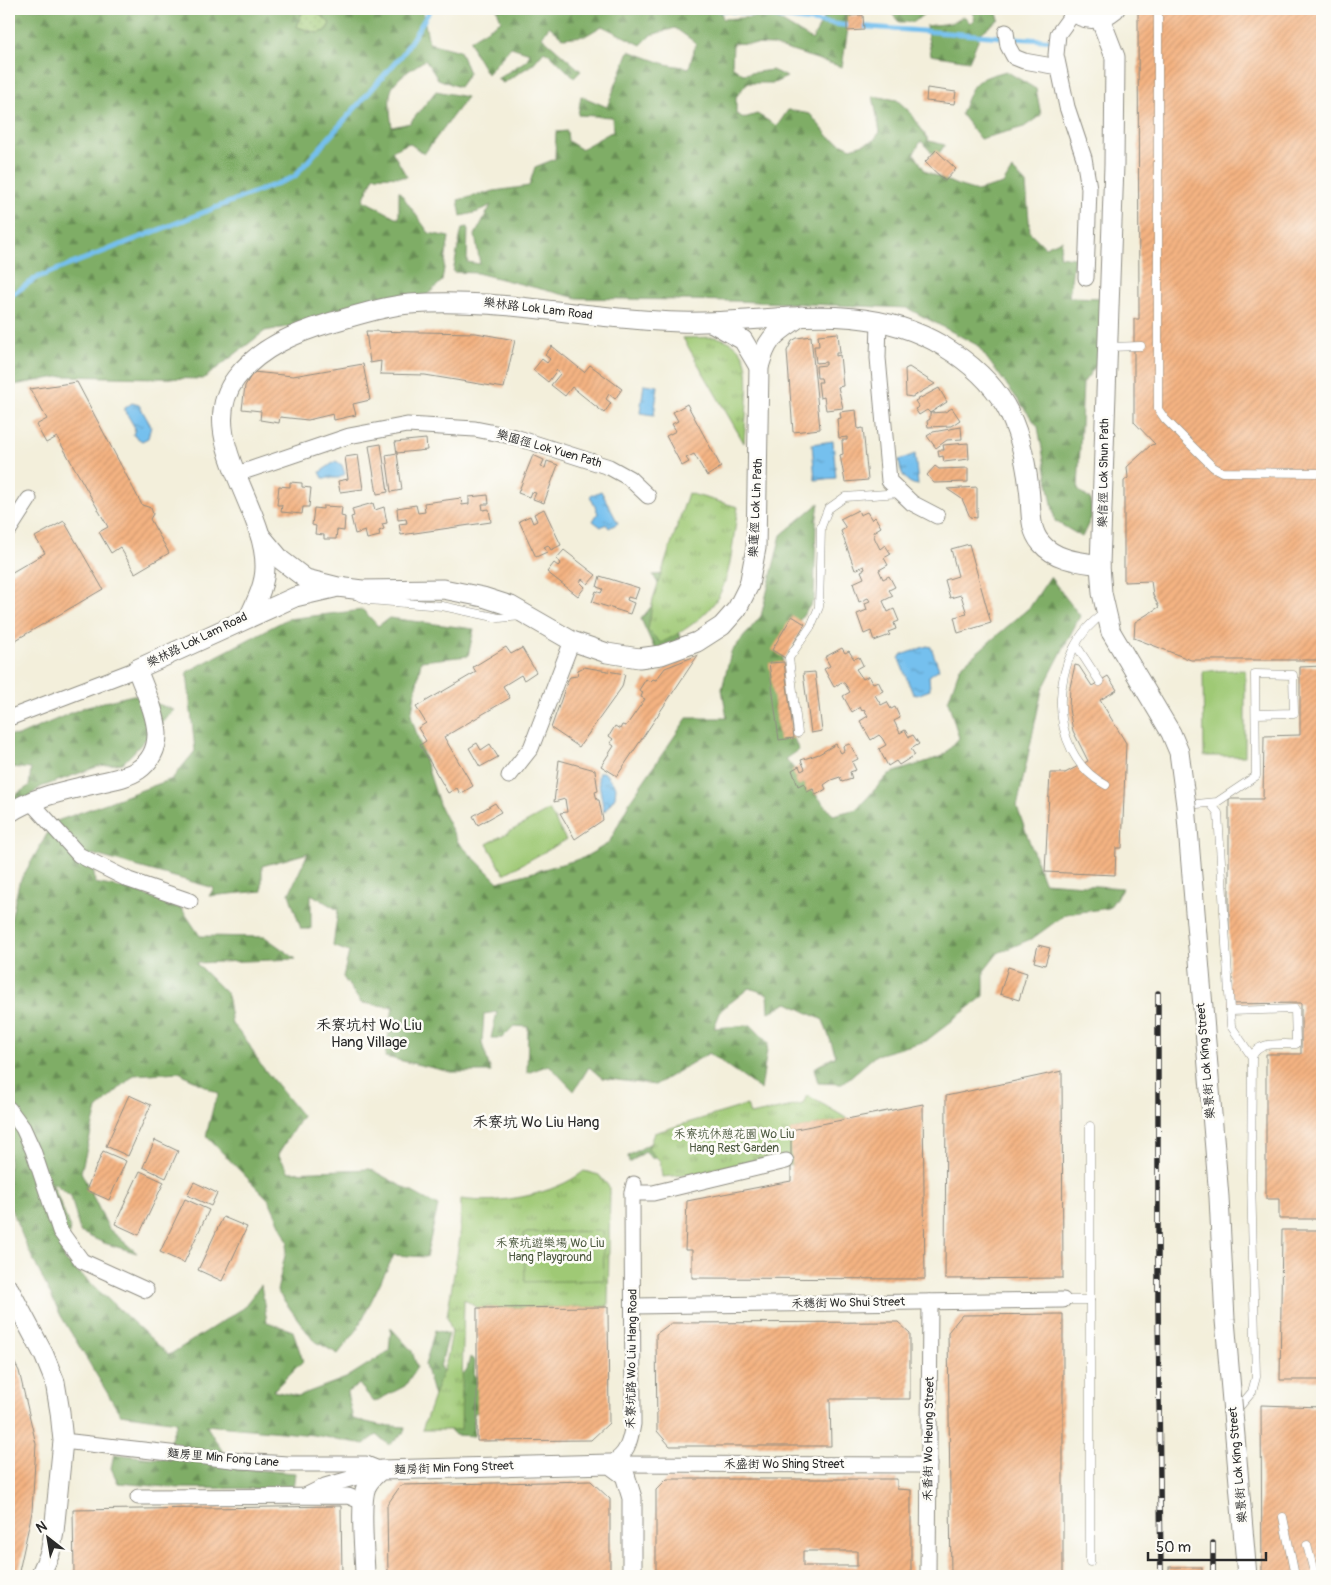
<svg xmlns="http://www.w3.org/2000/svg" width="1331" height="1585" viewBox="0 0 1331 1585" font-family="Pangolin,'LXGW WenKai TC',sans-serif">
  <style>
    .grass { fill: url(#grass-dots); stroke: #657a50 }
    .forest { fill: url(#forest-firs); stroke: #556c48 }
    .park { fill: url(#park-tufts); stroke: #657a50 }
    .garden { fill: #9fc975; stroke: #657a50 }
    .water { fill: url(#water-ripples); stroke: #50768c }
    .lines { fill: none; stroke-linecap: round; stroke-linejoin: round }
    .stream { stroke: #75c0ee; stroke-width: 5 }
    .building { fill: url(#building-hatch); fill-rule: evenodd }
    .service-casing { stroke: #8f8d83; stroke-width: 9 }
    .minor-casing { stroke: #8f8d83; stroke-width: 17 }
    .tertiary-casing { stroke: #8f8d83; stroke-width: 21 }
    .service { stroke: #fff; stroke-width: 8 }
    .minor { stroke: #fff; stroke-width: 15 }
    .tertiary { stroke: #fff; stroke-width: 19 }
    .rail-casing { stroke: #2b2b2b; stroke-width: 5.5 }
    .rail { stroke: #fdfcf7; stroke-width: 4; stroke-dasharray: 11; stroke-linecap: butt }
    .tertiary-bridge-casing { stroke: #8f8d83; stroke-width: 21; stroke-linecap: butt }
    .tertiary-bridge { stroke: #fff; stroke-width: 19 }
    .labels { text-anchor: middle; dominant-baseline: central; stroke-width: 5; stroke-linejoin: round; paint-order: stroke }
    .street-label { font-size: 12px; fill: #2b2b2b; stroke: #fdfcf7 }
    .park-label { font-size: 12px; fill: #4e5a41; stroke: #fdfcf7 }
    .quarter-label { font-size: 15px; fill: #2b2b2b; stroke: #fdfcf7 }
  </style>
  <defs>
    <pattern id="grass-dots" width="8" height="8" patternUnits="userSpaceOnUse" patternTransform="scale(1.25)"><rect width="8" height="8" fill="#9fc975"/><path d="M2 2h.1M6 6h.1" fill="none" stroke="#82a360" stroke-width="1.8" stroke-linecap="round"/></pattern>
    <pattern id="forest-firs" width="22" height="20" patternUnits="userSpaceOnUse" patternTransform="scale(1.25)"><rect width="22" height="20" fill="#7fad66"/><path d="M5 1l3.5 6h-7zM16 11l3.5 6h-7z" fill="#688d54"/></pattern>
    <pattern id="park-tufts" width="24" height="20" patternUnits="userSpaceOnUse" patternTransform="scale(1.25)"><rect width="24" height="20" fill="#9fc975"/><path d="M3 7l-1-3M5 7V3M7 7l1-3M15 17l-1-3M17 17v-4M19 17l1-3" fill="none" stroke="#82a360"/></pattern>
    <pattern id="water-ripples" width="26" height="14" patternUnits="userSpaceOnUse" patternTransform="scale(1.25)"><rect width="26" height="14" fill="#75c0ee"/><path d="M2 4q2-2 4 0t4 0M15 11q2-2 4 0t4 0" fill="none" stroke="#609cc1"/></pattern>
    <pattern id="building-hatch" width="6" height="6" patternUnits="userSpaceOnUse" patternTransform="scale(1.25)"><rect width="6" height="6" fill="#f4b382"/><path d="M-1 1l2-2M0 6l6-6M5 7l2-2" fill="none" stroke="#d19a70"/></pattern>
  </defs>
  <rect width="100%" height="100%" fill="#fdfcf7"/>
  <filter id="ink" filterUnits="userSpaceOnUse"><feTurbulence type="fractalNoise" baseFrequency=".02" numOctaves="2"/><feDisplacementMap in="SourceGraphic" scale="10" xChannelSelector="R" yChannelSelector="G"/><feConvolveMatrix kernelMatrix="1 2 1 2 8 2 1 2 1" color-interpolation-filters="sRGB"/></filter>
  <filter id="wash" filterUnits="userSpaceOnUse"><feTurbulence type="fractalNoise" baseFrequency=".0096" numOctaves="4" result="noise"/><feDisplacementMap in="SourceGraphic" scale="20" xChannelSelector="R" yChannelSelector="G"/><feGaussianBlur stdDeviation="1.12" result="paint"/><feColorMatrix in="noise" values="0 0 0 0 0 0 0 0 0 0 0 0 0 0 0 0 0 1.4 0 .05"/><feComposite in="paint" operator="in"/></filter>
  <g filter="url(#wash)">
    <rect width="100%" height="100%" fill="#f3efdb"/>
    <path class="grass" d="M303,9H318L319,14L330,23L327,31L317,33L297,27Z"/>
    <g class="forest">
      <path d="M9,9H303L297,27L317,33L326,31L330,23L319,14L318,9H422L429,43L460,51L469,73L459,87L438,79L425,60C390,83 386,84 392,127L410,123L436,91L467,97L424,154L409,143L392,151L407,177L374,176L363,200L399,219V191L429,233L449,237L442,281L425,297L346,316L265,331L203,379L63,376L9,386Z"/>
      <path d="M497,9H720L723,19L772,16L812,40L829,9H851L842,67L773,45L733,43L732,66L743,74L772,70L787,77L774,83H747L736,97V114L744,118L757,114L777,126L788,110L810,114L830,138L851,148L873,141L880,132L873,96L897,100L911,113L929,141L945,145L936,157L921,141L914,153L925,171L957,185L977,191L1003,184L1012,169L1026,184L1030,232L1045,247L1062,240L1059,256L1074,258L1069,297L1107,298L1108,350L1083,383L1078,490L1091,500V518L1082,537L1055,521L1038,427L977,345L907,308L733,301L577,298L477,273L453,272L462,228L468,227L467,262L480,264L475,235L491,205L478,212L461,216L458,200L494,191L529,186L535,167L555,159L556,132L567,131L568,141L581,149L613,131L612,117L578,115L581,96L607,107L629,51L665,64L689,68L696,43L675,28L651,35L641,45L602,26L585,36L563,38L549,26L542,37L581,71L574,78L552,56L544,51L533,64L503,83L497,79L527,60L530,53L511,47L487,74L475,54L470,40L501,21Z"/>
      <path d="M888,9H925V13L914,22H899Z"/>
      <path d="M971,9H995L999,19L981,33L969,61L931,55L926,26L951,23L964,16L970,23L975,20Z"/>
      <path d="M1006,71L1036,89L1041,115L1024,127L980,139L961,114C974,81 971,81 1006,71Z"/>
      <path d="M819,503L816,524L814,600L783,644L782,712L799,750L786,759L833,815L857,809L889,774L943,756L959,738L948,701L960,667L1030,607L1050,577L1080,616L1042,690L1017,807L1044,882L1123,888L1109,908L1066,914L1033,938L998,953L984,971V996L926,1041L876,1055L842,1084L818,1083L814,1068L836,1056L823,1020L788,1003L769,1012L768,994L749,988L721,1010L714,1028L751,1025L768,1043L761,1090L709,1053L655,1085L602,1078L589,1067L574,1091L549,1065L527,1073L528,1027L514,1026L502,1038H491L497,1012L484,1014L482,1043L491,1072H451L385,1057L393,1007L361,1003L343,977L349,952L333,946L338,910L311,894V929H301L289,894L308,853L262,866V891L209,896L214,888L92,854L95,883L132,890L182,909L200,936L265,937L296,959L196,963L227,994L232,1024L247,1041L260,1064L302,1116L278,1154L289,1172L370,1169L438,1206L426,1257L394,1255L357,1330L338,1354L313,1340L277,1291L288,1242L269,1200L206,1136L214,1104L219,1094L179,1072L134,1075L97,1109L81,1172L109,1229L137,1253L104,1243L80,1232L71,1196L52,1182L70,1228L64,1259L169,1355L242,1309L261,1285L267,1322L293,1331L303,1361L273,1391L298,1396L346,1378L389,1351L391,1328L412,1351L417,1367L405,1386L374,1402L359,1384L347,1393L353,1419L379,1425L405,1427L404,1432L389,1445L377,1435L364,1444L314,1435L206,1425L233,1468L295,1473L293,1489L179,1488L118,1483L111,1468L114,1454L163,1459L177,1422L120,1414L61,1316L28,1249L9,1204V928L19,883L54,822L172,779L195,751L187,672L287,619L363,610L378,626L389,618L474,629L468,656L421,661L411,716L440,807L458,842L498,882L583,858L609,843L630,801L687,718H727L722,689L731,652L761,616L781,535Z"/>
      <path d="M676,573L675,621L682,641L655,650L641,619L663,592L653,575Z"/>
      <path d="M133,695L174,710L123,763L99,766L41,787L9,812V799L29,786L31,769L11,767L10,735L18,736L87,706Z"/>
      <path d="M668,1133L653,1159L645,1152L629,1163L628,1156Z"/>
      <path d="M435,1330L449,1334L440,1367L454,1386L467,1369L470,1357L475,1361L474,1377L489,1375L491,1401L474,1414V1436L455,1435L441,1421L425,1365Z"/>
    </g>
    <g class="park">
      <path d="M716,337C729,340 741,346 745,360C751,377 745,423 744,443L683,338Z"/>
      <path d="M688,493L738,507C727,580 733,606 661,643L648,630L653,599Z"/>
      <path d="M807,1095L848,1119L792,1130L791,1165L662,1177L660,1161L648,1149L654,1133L747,1105L750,1115L803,1104Z"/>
      <path d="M584,1171L599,1175L610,1188L608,1307L477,1308L464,1299L461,1430H422L447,1359L452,1332L447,1316L460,1237L461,1199C498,1205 554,1195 584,1171Z"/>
    </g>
    <g class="garden">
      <path d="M1245,670V756H1204L1203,671Z"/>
      <path d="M549,810L566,840L504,874L487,844Z"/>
      <path d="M603,1231L604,1280L525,1282L524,1233Z"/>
    </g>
    <g class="water">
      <path d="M644,384L658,386L654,415L640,413Z"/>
      <path d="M132,403L139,405L151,426L148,438L142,441L133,435L135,428L124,409Z"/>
      <path d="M833,441L836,478L815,480L812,444Z"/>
      <path d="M915,454L918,485C905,484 900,472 899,460Z"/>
      <path d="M336,461L342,465L345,474L339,478H323L320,472Z"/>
      <path d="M601,491L618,523L609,528L606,524L601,527L593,521L598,513L590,496Z"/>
      <path d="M927,646L931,647L939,669L929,676L930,690L917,695L913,694L899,659L901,655Z"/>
      <path d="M599,772H604L616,787L615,797L604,812L598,777Z"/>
    </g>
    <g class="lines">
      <g class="stream">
        <path d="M717,9L842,25L1055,41"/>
        <path d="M9,297L36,278L294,177L402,55L431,9"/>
      </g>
    </g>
    <g id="blocks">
      <g class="building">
        <path d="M1138,9H1322V660H1191L1134,638L1135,622L1159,607L1153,595L1151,581L1124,582V481L1128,478L1127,467L1151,445L1155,444L1134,422V319H1139Z"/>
        <path d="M863,15L864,30L847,31V16Z"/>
        <path d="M927,88L956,92L954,104L926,101Z"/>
        <path d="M936,150L956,169L945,181L925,162Z"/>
        <path d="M366,331L476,333L515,340L504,388L425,375L380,374L381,361L370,363Z"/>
        <path d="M838,333L840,353H836V356L840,355L843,386L838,387L843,408L826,410L824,397L820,398L818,382H822L821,378H817L816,366L826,365V362L816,363L814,346H819L818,335Z"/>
        <path d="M811,336L820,429L793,432L787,351L792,341L797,338Z"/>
        <path d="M552,346L584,372L590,365L622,389L615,399L609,394L606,399L611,403L604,413L572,387L565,396L551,385L560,374L557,370L548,382L533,370L542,359L547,363L550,359L545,355Z"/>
        <path d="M363,364L370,400L353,404L356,415L334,420L333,414L308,420L280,417L279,423L260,420L261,411L242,409L245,386L253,372L293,376Z"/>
        <path d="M909,367L935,384L912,397L906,396L905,369Z"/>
        <path d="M77,382L142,505L151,508L153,514L150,519L169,553L135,573L120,547L111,553L99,532L108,527L57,437L46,443L36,425L47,419L30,389Z"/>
        <path d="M939,388L947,402L930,413L927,410L919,415L915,409L919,407L915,401Z"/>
        <path d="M687,404L721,467L707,476L694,454L686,458L689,462L682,466L666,436L676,431L672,424L678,421L673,412Z"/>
        <path d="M952,408L960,420L951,426L928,427L927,421L930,419V413L945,412Z"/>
        <path d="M856,410L858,429L863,428L868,480L845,482L840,455L843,454L842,440H847V437L839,438L837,419L841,418L840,412Z"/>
        <path d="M961,427L962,439L947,440L936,448L927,436L933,432Z"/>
        <path d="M426,439L427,450L397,453L395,442Z"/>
        <path d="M968,443L969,459L944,462L943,456L939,457L938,450H944L943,445Z"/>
        <path d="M381,444L388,492L377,494L369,446Z"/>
        <path d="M397,453L402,490L391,492L386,455Z"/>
        <path d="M358,455L363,489L340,492L338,481L348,479L345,457Z"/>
        <path d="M533,455L544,460L541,467L545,468L547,461L558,465L544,503L533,499L536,493L531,492L529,497L518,493Z"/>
        <path d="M935,466L939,469L968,468V482L934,483L927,475Z"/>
        <path d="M290,482L302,483V487L311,488L309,507H303L302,514L281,512L282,505H277L279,486L290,487Z"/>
        <path d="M977,487V518L970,517L962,499L947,489Z"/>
        <path d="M488,495L489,504H482L483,510L489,509L491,522L401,535L399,524L407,523L406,519L398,520L397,508L416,505L418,513L425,512L424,503L461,498L462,505L469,504V497Z"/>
        <path d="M373,503L375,510L384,507L387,523L382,524L384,529L379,531L380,536L367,539L365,531L355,534L351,517L354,516L352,509Z"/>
        <path d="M323,506L342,507L341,516L345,517L344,531L337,530L336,539H324V535L315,534L316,526L312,525L314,508L323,509Z"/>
        <path d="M544,509L561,545L551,550L548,545L544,547L547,552L536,557L519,521L530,516L533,523L537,521L534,514Z"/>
        <path d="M858,510L860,515L867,512L872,520L875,517L881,527L873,532L875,539L880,549L885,545L891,554L884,558L888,565L879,570L883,579L889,576L895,587L889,590L893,596L883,601L888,612L894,609L899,621L894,623L896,629L888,632L890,635L874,641L871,631L864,634L857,614L867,610L865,603L870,601L868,598L859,602L853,583L864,578L861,571L865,569L864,566L855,570L841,531L846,528L840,519Z"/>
        <path d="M64,521L103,589L9,644V574L45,553L35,537Z"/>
        <path d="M969,544L991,623L958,633L954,617L967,614L961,595L950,598L945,580L958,576L951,549Z"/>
        <path d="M564,550L596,575L588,584L582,579L580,582L585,587L578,596L547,572L554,563L558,566L561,563L556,559Z"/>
        <path d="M600,576L639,588L635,599L628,597L627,600L634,603L630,614L592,602L596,591L601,593L603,589L597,587Z"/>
        <path d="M792,616L805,624L785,658L772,650Z"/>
        <path d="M506,647L511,654L522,648L536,672L524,680L521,675L503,686L510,698L444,737L473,786L460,794L457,788L448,793L420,745L426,741L418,728L426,723L416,707L476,672L473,667Z"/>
        <path d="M842,648L845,653L849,651L854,659L859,657L863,665L856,669L863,679L869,676L873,683L878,681L883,691L875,695L881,705L887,702L891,709L895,707L900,718L894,721L900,733L905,730L909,737L913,735L919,744L911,749L915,755L899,765L896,761L888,766L879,749L886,745L882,738L879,735L871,740L860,721L868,716L864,709L862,711L860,707L852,712L843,696L850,692L845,684L842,682L834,687L824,669L830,666L825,657Z"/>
        <path d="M698,655L617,776L601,766L614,746L610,743L613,739L609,736L615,726L620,729L622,725L626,726L645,699L641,697L643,692L639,690L646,679L650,682L653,679L656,680L665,668Z"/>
        <path d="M784,662L794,738L779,740L769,663Z"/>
        <path d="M1075,665L1079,666L1092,686L1108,676L1117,690L1100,700L1126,743L1122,848H1116L1115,875L1045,872L1050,773H1065L1088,761L1073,731L1069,709L1070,687Z"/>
        <path d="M1322,666V1219H1279V1199H1266V1054H1301V1003L1229,1004V799H1263L1264,736L1300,735V667Z"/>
        <path d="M584,667L625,674L622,687L579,747L551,728L568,680L570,677L577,676L578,670Z"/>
        <path d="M815,672L822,731L811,733L803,673Z"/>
        <path d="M477,743L481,750L490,744L498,757L480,767L469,748Z"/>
        <path d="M836,744L841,753L844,751L843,746L850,744L858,759L852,762L856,770L850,772L852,779L842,782L840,777L831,780L824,785L826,789L816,795L813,789L807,792L804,783L798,786L792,770L799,766L801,771L805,769L801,760L819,754Z"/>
        <path d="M559,760L595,770L598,791L595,792L597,800H599L603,820L575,839L560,813L567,812L565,799L554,802Z"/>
        <path d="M495,803L501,812L478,825L473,816Z"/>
        <path d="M1038,945L1050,948L1045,965L1034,962Z"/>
        <path d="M1008,967L1027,973L1019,1000L1000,994Z"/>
        <path d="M1062,1071L1063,1278L945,1279L946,1096Z"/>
        <path d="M129,1095L151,1105L128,1156L106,1146Z"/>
        <path d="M923,1104L925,1279L692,1278V1250H685L687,1201L791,1181V1130Z"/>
        <path d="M155,1140L178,1151L166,1178L143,1167Z"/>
        <path d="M103,1151L126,1161L109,1200L86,1190Z"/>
        <path d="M140,1171L164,1182L139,1235L115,1224Z"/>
        <path d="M194,1182L217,1193L211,1206L187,1195Z"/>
        <path d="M185,1199L209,1210L184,1263L160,1252Z"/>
        <path d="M223,1217L247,1227L222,1281L198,1270Z"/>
        <path d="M1282,1230H1322V1380H1280Z"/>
        <path d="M608,1307L609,1423L591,1440L477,1441V1308Z"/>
        <path d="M1063,1314V1576H951L948,1332L962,1315Z"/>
        <path d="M898,1322L910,1333V1399H830L831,1446H670L657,1431L656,1334L671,1323Z"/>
        <path d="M9,1352L19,1371L36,1444L32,1512L18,1576H9Z"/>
        <path d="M1261,1405L1322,1407V1576H1262Z"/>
        <path d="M667,1479H897V1489L911,1490V1576H656V1490ZM803,1551H857V1566H803Z"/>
        <path d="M591,1481L610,1499V1576H388L387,1505L401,1485Z"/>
        <path d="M341,1506L342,1576H74L73,1510Z"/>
        <rect x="1169" y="1567" width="33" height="9"/>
      </g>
    </g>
  </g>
  <g filter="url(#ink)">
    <use href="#blocks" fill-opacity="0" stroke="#8f8d83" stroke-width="1"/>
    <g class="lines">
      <defs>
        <g id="service">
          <path d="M1158,9V409L1165,419L1213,467L1222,472L1322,473"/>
          <path d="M1108,347L1141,346"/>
          <path d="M358,596L369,600L442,606L499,618L522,616"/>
          <path d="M1105,613C1049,648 1043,753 1106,785"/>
          <path d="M1076,645L1100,682"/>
          <path d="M798,733L789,658L811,626L819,607L821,527L828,509L845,497L900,493"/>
          <path d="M1211,804L1218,813L1231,1026L1252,1057"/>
          <path d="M1187,805L1217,802L1256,776L1255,674L1293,675L1294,713L1256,714"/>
          <path d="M1230,1011L1295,1009L1296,1044C1281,1045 1259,1040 1252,1057L1251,1179L1256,1377L1252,1392L1235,1412"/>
          <path d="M1090,1126V1562"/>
          <path d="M1063,1300H1090"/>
          <path d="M1283,1517L1295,1576"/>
          <path d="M1307,1545L1315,1576"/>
        </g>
        <g id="minor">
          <path d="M1074,12L1058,34L1056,55L1067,107L1084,158L1089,188L1086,278"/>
          <path d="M1006,32L1008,46L1014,57L1024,61L1058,67"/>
          <path d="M879,320L878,358L889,481L912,503L937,516"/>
          <path d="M237,474L349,436L407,425L475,429L515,437L609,467L629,478L648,496"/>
          <path d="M9,530L29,499"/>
          <path d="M9,718L137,669"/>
          <path d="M509,776L531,748L572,641"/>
          <path d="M30,801L79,855L129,880L190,901"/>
          <path d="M9,1109L23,1128L33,1150L60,1231L82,1261L146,1290"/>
          <path d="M632,1193H653L786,1161"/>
          <path d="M634,1306L1063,1300"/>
          <path d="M63,1441L241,1461L288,1464H366L381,1470"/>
          <path d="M610,1464L929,1465"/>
          <path d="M610,1464C627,1455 630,1442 633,1424L632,1193L634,1184"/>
          <path d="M307,1495L325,1486L381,1470"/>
          <path d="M138,1497L348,1496L363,1502"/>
          <path d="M928,1576L930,1302"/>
        </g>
        <g id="tertiary">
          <path d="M1072,9C1084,23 1102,20 1115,9"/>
          <path d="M1100,18L1115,57L1114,165L1100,565L1102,593L1111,632"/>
          <path d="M713,323L743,340L759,367"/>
          <path d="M260,535L281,560L306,579L338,587L362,590L443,589L483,597L511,606L572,641L607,653L639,658L661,655L697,642L722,626L737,609L749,585L756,548L759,367C768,335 776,334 801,316"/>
          <path d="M250,615C257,600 265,584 265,567C266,506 193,435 236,378C259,348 295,333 329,323C355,316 383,306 410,304C501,297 589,320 679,322C769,325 860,296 943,346C1002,382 1021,421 1029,488C1032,507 1028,528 1041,543C1055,560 1080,562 1100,565"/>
          <path d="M9,813C36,795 71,790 102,782C115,779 128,777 138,770C150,762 157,749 157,734C156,712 144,689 137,669L295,597L334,588"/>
          <path d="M9,1289L44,1355L55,1382L60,1412L63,1441L54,1532L50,1553L40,1576"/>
          <path d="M1233,1413L1247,1576"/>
          <path d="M365,1576C365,1556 359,1504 366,1487C370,1479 374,1475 381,1470L610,1464L625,1475L632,1498V1576"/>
        </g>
      </defs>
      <use href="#service" class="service-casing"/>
      <use href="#minor" class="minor-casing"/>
      <use href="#tertiary" class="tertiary-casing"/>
      <use href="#service" class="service"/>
      <use href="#minor" class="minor"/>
      <use href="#tertiary" class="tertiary"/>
      <defs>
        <g id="rail">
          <path d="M1158,993V1301L1161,1576"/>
          <path d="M1213,1543V1576"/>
        </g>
      </defs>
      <use href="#rail" class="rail-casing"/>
      <use href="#rail" class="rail"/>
      <defs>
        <path id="tertiary-bridge" d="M1111,632L1171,733L1179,752L1186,805L1219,1197L1225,1320L1233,1413"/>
      </defs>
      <use href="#tertiary-bridge" class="tertiary-bridge-casing"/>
      <use href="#tertiary-bridge" class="tertiary-bridge"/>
    </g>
  </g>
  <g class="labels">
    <g class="street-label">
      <text transform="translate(538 309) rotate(7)">樂林路 Lok Lam Road</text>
      <text transform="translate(549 449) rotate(16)">樂園徑 Lok Yuen Path</text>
      <text transform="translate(1104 473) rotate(-89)">樂信徑 Lok Shun Path</text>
      <text transform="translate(756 508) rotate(-87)">樂蓮徑 Lok Lin Path</text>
      <text transform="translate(197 640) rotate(-26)">樂林路 Lok Lam Road</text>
      <text transform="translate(1206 1061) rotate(-95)">樂景街 Lok King Street</text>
      <text transform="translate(848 1303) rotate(-1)">禾穗街 Wo Shui Street</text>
      <text transform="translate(632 1359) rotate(-89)">禾寮坑路 Wo Liu Hang Road</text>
      <text transform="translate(929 1439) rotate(-89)">禾香街 Wo Heung Street</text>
      <text transform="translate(223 1458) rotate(5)">麵房里 Min Fong Lane</text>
      <text x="784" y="1464">禾盛街 Wo Shing Street</text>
      <text transform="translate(1238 1465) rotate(-95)">樂景街 Lok King Street</text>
      <text transform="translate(454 1468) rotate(-2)">麵房街 Min Fong Street</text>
    </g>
    <g class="park-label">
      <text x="734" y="1134">禾寮坑休憩花園 Wo Liu<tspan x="734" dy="14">Hang Rest Garden</tspan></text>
      <text x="550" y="1243">禾寮坑遊樂場 Wo Liu<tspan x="550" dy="14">Hang Playground</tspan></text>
    </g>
    <g class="quarter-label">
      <text x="369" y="1025">禾寮坑村 Wo Liu<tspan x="369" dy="17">Hang Village</tspan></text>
      <text x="536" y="1122">禾寮坑 Wo Liu Hang</text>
    </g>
  </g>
  <rect width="1331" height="1585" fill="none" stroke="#fdfcf7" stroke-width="30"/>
  <g transform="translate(48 1538) rotate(329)" stroke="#fdfcf7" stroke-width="4" paint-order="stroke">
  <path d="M0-4L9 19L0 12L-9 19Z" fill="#2b2b2b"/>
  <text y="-8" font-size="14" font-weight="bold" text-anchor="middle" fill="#2b2b2b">N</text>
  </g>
  <path d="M1148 1552v8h118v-8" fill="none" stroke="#2b2b2b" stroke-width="2.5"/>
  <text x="1156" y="1552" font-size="15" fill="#2b2b2b" stroke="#fdfcf7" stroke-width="4" paint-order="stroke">50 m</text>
</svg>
